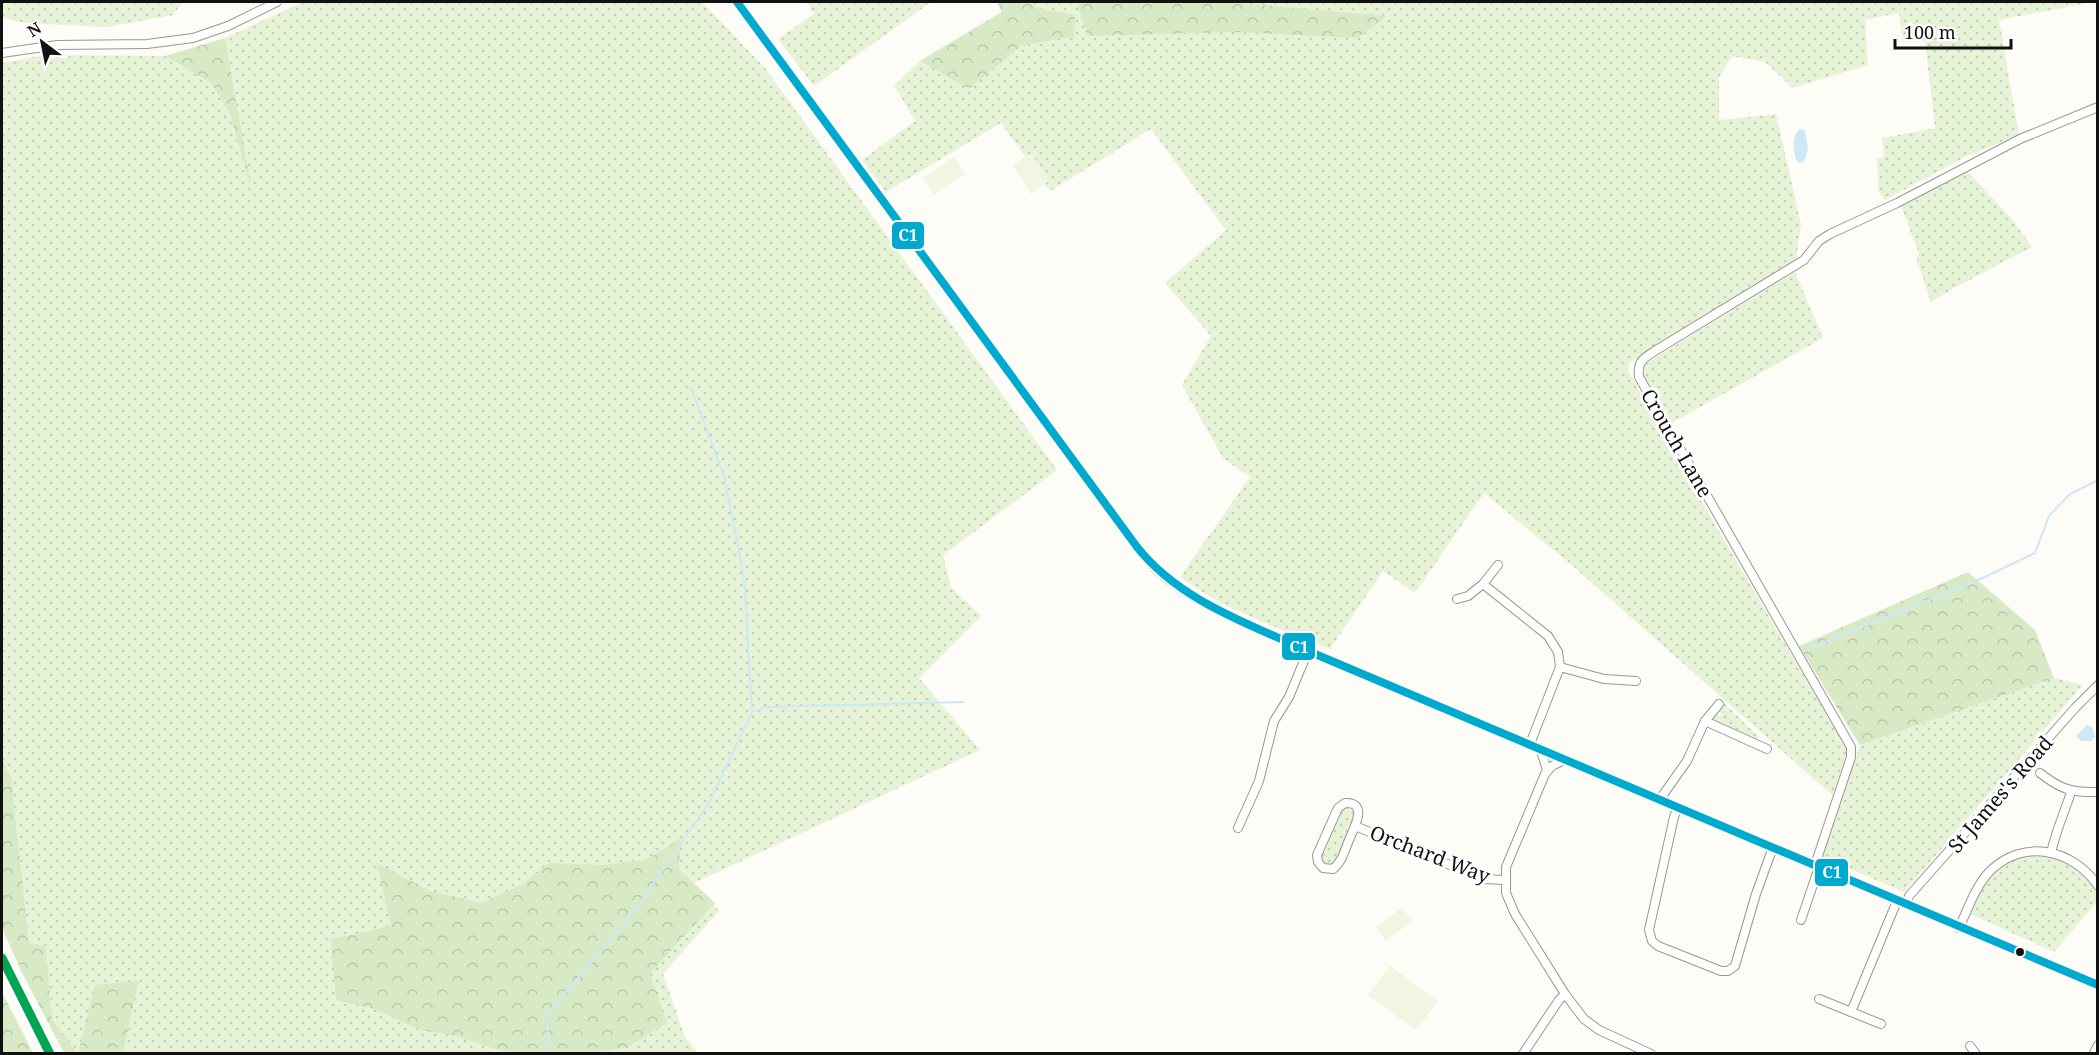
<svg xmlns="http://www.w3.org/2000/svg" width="2099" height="1055" viewBox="0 0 2099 1055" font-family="'Noto Serif',serif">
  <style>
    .grass { fill: url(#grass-dots) }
    .forest { fill: url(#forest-crowns) }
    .pitch { fill: #f0f6e1 }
    .water { fill: #cde8f7 }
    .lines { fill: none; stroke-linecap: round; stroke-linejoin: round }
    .stream { stroke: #cde8f7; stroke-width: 2 }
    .minor-casing { stroke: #979795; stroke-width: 10 }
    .minor { stroke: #fffffe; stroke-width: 8 }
    .bus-1-casing { stroke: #fff; stroke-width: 12 }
    .bus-1 { stroke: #00a9ce; stroke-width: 8 }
    .rail-1-casing { stroke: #fff; stroke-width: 14 }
    .rail-1 { stroke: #00a651; stroke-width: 9 }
    .bus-dot { fill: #111; stroke: #fff; stroke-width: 2 }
    .labels { text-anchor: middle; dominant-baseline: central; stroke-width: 6; stroke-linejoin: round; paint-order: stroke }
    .street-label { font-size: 20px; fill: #111; stroke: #fff }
    .line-badge { stroke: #fff; stroke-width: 2 }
    .badge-label { font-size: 16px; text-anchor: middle; font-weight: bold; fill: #fff }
  </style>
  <defs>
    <pattern id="grass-dots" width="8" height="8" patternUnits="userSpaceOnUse" patternTransform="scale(1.5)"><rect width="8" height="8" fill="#e7f3d7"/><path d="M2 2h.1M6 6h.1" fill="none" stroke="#c5cfb8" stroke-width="1.8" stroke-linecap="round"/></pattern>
    <pattern id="forest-crowns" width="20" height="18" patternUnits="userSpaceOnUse" patternTransform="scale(1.5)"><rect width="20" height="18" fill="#d8eac5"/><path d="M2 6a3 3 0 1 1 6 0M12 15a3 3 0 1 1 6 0" fill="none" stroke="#b8c8a8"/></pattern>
  </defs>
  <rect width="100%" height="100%" fill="#fdfcf7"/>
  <g class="grass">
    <path d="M2,2H183L173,15L107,27L26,23L2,18Z"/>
    <path d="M303,2H702L765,68L1057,470L943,555L951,587L981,616L919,678L980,750L694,883L719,911L663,974L685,1037L698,1053H123L139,981L78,1053L52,1019L46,946L29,942L11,777L2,760V63L44,55L165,56L211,83L230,114L250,184L225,38Z"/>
    <path d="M807,2H931L814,86L778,39L814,14Z"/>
    <path d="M997,2H2082L2083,4L1999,20L2019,135L1965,157L1885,200L1878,190L1877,158L1884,157L1882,138L1935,128L1925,41L1903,42L1899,13L1865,20L1868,65L1793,88L1765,62L1732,56L1719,77V120L1776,114L1801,224L1796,259L1630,363L1628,370L1663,436L1848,751L1832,795L1574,567L1484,493L1415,593L1383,571L1330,649C1279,628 1224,610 1180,577L1250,477L1223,458L1182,385L1211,336L1165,283L1226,230L1151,129L1050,191L1001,123L886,192L862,160L915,121L894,85L920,61L1002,12Z"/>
    <path d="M1968,172L2011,218L2032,247L1956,287L1931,302L1916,257L1919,254L1901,206Z"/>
    <path d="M1795,272L1823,338L1670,424L1643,375L1645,364Z"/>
    <path d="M2054,678L2083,685L1904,892L1822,857L1860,745Z"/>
    <path d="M1724,703L1759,737L1757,740L1754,741L1711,721V718L1715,714L1720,716L1722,714L1718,710Z"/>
    <path d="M1345,807L1354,811L1355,818L1336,861L1331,865L1322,862L1321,855L1340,810Z"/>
    <path d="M2031,853C2041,855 2055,854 2064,859C2078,865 2099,886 2097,902L2054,952L1970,914C1984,880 1994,864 2031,853Z"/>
  </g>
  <g class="forest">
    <path d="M997,2H1030L1036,8L1075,15L1074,36L1021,46L969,89L920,61L1002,12Z"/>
    <path d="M1079,2H1238L1240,3L1387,16L1358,38L1233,32L1087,36L1078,6Z"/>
    <path d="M225,38L252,192L230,114L211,83L165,56Z"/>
    <path d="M1968,572L2035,630L2054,678L1860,745L1799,646Z"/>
    <path d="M2,760L11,777L29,942L46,946L52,1019L78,1053L95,985L139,981L123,1053H64L22,973L2,928Z"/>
    <path d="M681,838L679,869L715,903L650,973L667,1023L628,1047L584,1054L501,1051L456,1036L420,1030L374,1009L336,1000L331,939L391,926L377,863L430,891L481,903L523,884L549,863L604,865L648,859Z"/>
    <path d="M2,992L33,1053H2Z"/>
  </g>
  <g class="pitch">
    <path d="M1031,153L1049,181L1031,194L1013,165Z"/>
    <path d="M954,157L965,174L934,194L923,178Z"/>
    <path d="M1402,907L1412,921L1386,941L1376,927Z"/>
    <path d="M1390,966L1438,1001L1416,1030L1368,995Z"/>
  </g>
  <g class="water">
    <path d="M1800,129L1805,130L1808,150L1804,161L1800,163L1796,160C1793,149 1791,136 1800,129Z"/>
    <path d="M2087,725L2092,727L2095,737L2091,741H2081L2076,736Z"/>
  </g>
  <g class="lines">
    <g class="stream">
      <path d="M1810,648L1985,577L2035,553L2049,516L2070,494L2098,480"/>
      <path d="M752,712L767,707L964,702"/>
      <path d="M549,1054L547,1015L638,906L709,803L752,712L744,578L724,476L691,387"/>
    </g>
    <defs>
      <g id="minor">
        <path d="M737,2L1119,522C1131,538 1143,556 1157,570C1197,607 1259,628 1308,651L2098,985"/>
        <path d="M2,53L57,45L147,44L193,38L228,26L277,2"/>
        <path d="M1498,565L1483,584L1548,636L1558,652L1560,667L1604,679L1636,681"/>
        <path d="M1457,599L1468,596L1483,584"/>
        <path d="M1705,721L1767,749"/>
        <path d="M1530,744L1560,667"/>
        <path d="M1540,748L1547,770"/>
        <path d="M1566,759L1552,766L1545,774L1506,867V893L1515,914L1565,994L1584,1019L1599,1030L1651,1054"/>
        <path d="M2040,773C2060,789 2072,793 2098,792"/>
        <path d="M1660,799L1687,761L1705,721L1719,704"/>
        <path d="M1345,803C1369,802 1354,828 1349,840C1345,850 1342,862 1333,869L1323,868L1318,862L1317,855L1338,808Z"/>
        <path d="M1678,807L1674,817L1649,930L1652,941L1658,946L1721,971H1728L1735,966L1756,894L1773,847"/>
        <path d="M1355,826L1484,879L1504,880"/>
        <path d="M1238,828L1259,781L1274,721L1289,697L1308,651"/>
        <path d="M2051,853C2056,830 2064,814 2071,792"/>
        <path d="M1815,865L1851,757V747L1639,377C1637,359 1645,358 1658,349L1804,260L1819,241L1830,234L1897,203L2020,139L2098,107"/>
        <path d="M1906,905L1909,896L2075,708L2098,685"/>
        <path d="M1801,920L1819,867"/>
        <path d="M1959,928C1968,909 1975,887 1990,871C2024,838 2073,849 2098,886"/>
        <path d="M1819,999L1881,1024"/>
        <path d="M1851,1012L1897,901"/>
        <path d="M1970,1046L1976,1054"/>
        <path d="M2094,1053L2098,1045"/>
        <path d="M1523,1054L1559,1000L1565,994"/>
      </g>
    </defs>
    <use href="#minor" class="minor-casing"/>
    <use href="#minor" class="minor"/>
    <defs>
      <path id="bus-1" d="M737,2L1137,547C1180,601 1247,623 1308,651L2098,985"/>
    </defs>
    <use href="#bus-1" class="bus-1-casing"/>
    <use href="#bus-1" class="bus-1"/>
    <defs>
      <path id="rail-1" d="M2,958L50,1054"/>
    </defs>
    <use href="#rail-1" class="rail-1-casing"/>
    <use href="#rail-1" class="rail-1"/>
  </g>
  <circle class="bus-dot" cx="2020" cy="952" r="5"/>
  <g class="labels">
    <g class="street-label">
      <text transform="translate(1677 443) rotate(60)">Crouch Lane</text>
      <text transform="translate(2000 794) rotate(-49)">St James's Road</text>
      <text transform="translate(1430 854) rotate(21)">Orchard Way</text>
    </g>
  </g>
  <g class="line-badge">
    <rect x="891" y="221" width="34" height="29" rx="6" fill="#00a9ce"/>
    <rect x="1281" y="632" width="35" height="29" rx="6" fill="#00a9ce"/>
    <rect x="1814" y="858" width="35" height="29" rx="6" fill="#00a9ce"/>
  </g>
  <g class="badge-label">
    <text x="908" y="241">C1</text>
    <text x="1299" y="653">C1</text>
    <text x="1832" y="878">C1</text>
  </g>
  <rect width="2099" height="1055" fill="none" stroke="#111111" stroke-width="6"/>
  <g transform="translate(42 42) rotate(328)" stroke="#ffffff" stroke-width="4.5" paint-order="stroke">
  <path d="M0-4.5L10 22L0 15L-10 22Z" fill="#111111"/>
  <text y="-9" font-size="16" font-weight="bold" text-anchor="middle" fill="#111111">N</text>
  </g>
  <path d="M1895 39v9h116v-9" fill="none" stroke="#111111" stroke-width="3"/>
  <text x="1904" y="39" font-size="18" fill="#111111" stroke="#ffffff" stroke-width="4.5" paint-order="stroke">100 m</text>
</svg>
